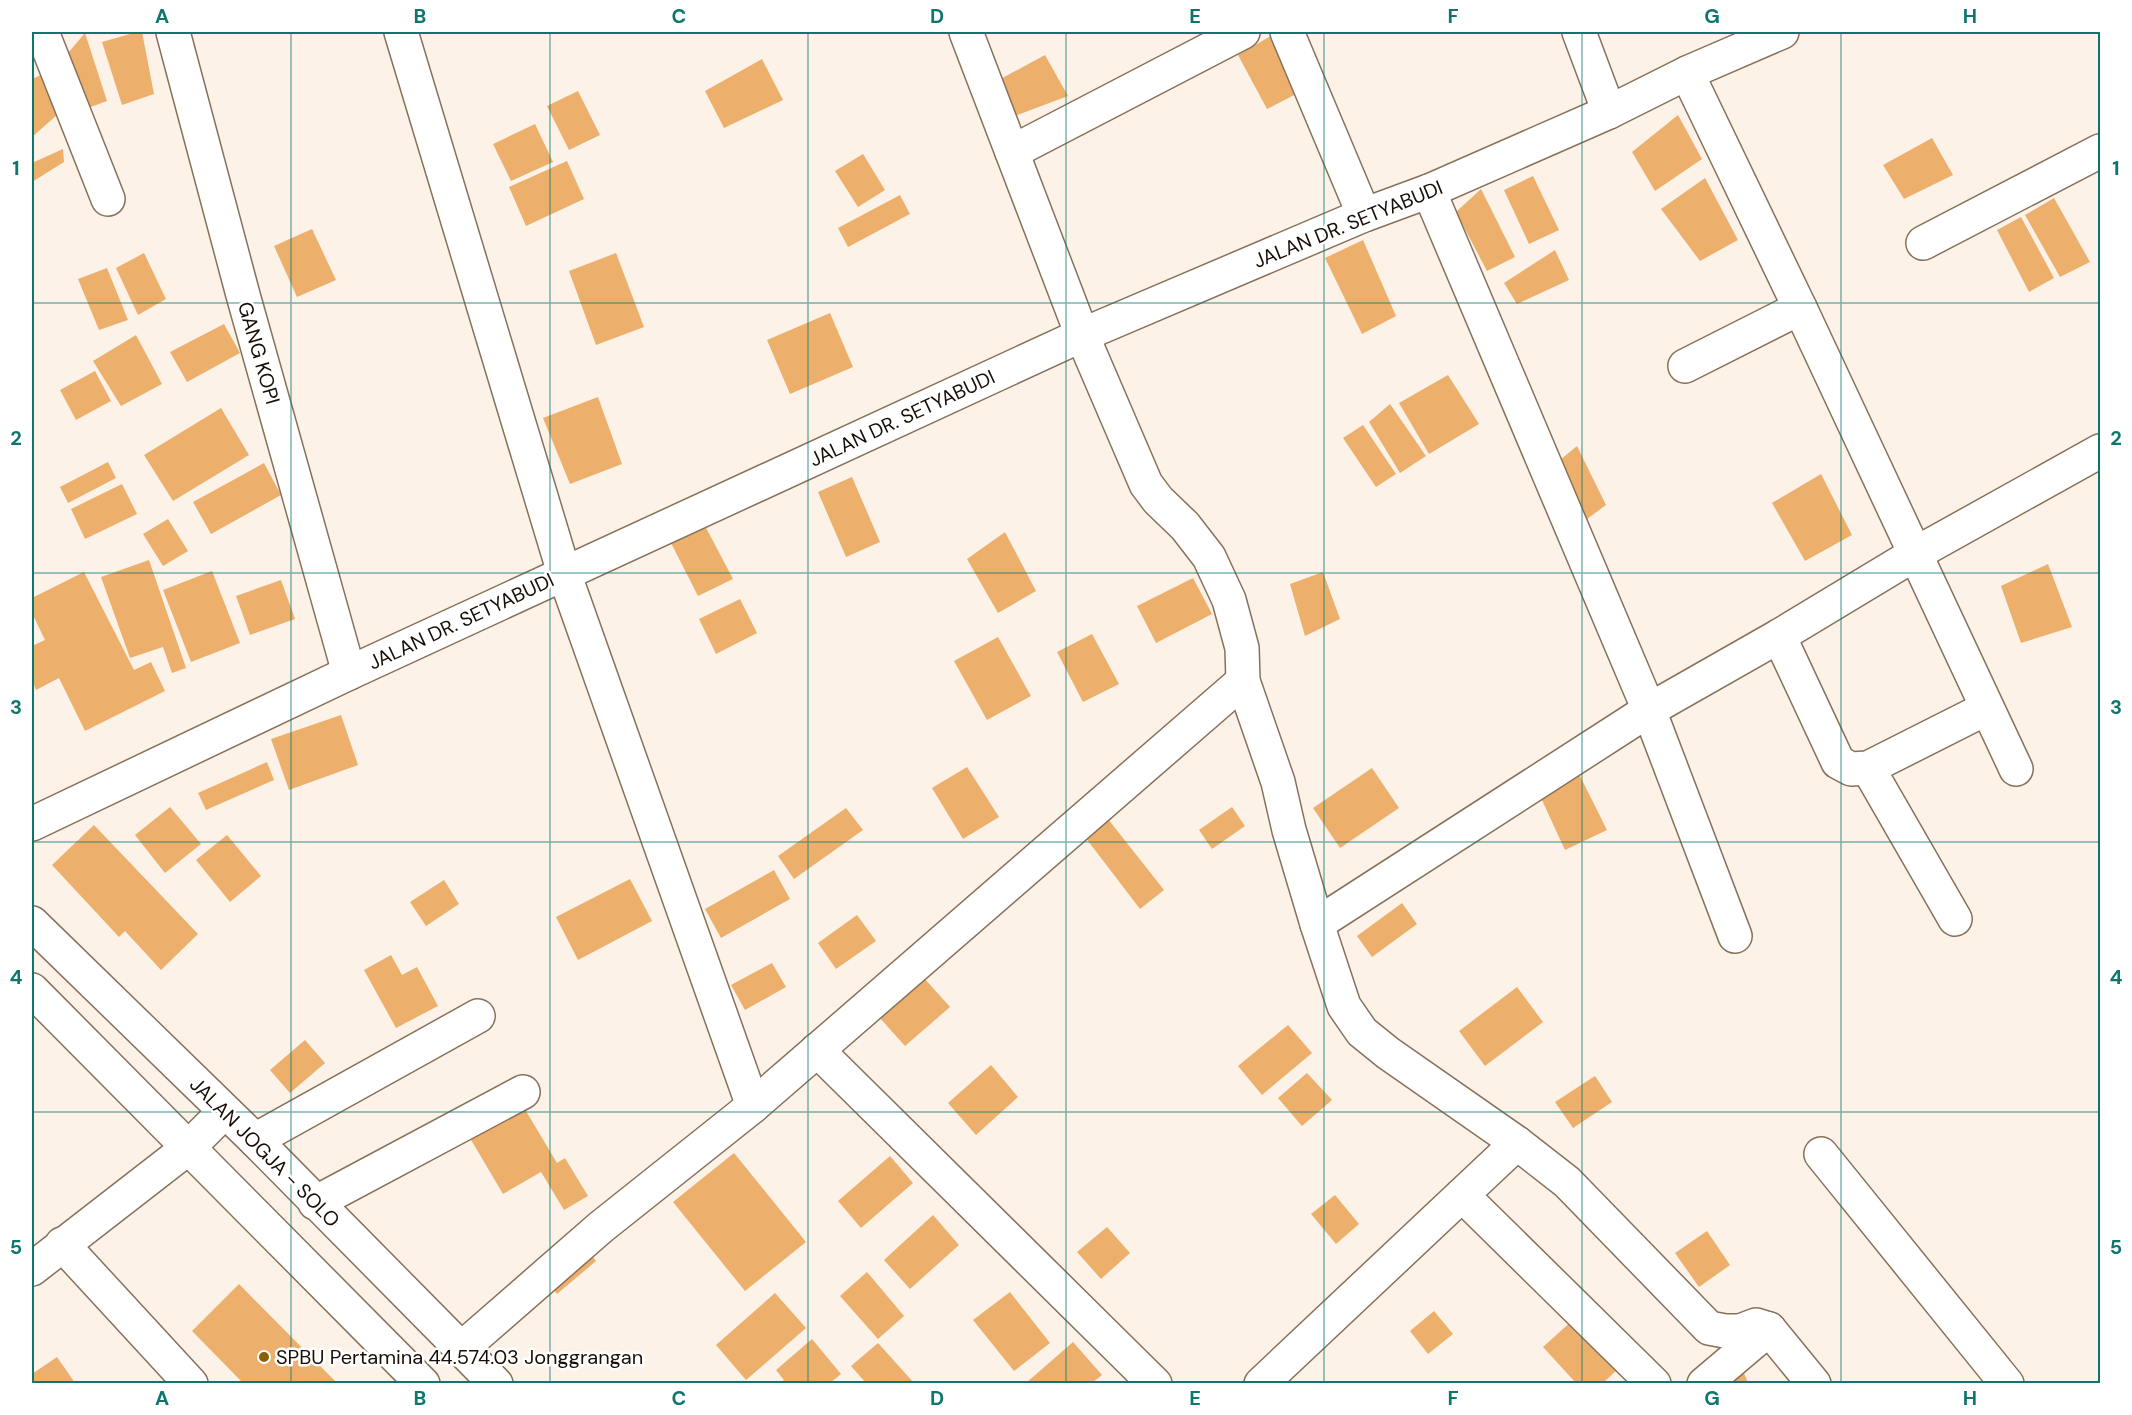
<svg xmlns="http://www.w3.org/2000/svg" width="2132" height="1415" viewBox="0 0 2132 1415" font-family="'DM Sans',sans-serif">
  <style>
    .building { fill: #edaf6c }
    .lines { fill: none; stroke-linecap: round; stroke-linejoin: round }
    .minor-casing { stroke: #88715a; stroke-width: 36 }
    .major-casing { stroke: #88715a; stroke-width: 36 }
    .highway-casing { stroke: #88715a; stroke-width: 36 }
    .minor { stroke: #fff; stroke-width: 33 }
    .major { stroke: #fff; stroke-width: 33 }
    .highway { stroke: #fff; stroke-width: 33 }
    .grid { fill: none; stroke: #0f766e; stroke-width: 1.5; stroke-opacity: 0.55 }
    .poi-dot { fill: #896200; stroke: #fff; stroke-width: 2 }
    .labels { text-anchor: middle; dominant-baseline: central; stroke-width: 5; stroke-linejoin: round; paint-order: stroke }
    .street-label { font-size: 20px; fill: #170e06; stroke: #fff }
    .poi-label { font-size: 20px; fill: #170e06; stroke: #fff; text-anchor: start }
    .neatline { fill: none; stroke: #0f766e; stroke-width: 2 }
    .grid-label { font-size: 20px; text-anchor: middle; font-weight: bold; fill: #0f766e }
  </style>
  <rect width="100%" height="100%" fill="#fcf2e7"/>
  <g class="building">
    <path d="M137,32H142L154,94L122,105L102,42Z"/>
    <path d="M85,33L107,101L88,108L68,53Z"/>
    <path d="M1274,34L1302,91L1267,109L1238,55Z"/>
    <path d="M1045,55L1068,96L1007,119L995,82Z"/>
    <path d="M762,59L783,100L724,128L705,91Z"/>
    <path d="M41,75L57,115L32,137V79Z"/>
    <path d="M578,91L600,135L569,150L547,106Z"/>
    <path d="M1678,115L1702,159L1655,191L1632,152Z"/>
    <path d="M535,124L553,162L511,181L493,144Z"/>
    <path d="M1932,138L1953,175L1904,199L1883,165Z"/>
    <path d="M63,149L64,162L32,182V163Z"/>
    <path d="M863,154L885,190L858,207L835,171Z"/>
    <path d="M567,161L584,199L526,226L509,187Z"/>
    <path d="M1533,176L1559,230L1529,244L1504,190Z"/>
    <path d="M1705,178L1738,240L1700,261L1661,209Z"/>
    <path d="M1481,189L1515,257L1487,271L1456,212Z"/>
    <path d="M900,195L910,214L848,247L838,228Z"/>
    <path d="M2054,198L2090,262L2060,277L2025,215Z"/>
    <path d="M2021,217L2054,278L2029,292L1997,230Z"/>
    <path d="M312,229L336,280L297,297L274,246Z"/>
    <path d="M1363,240L1396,316L1362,334L1325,258Z"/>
    <path d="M1555,250L1569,280L1517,304L1504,283Z"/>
    <path d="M144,253L166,299L138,315L116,268Z"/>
    <path d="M616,253L644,327L596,345L569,271Z"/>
    <path d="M107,268L128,320L99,330L78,279Z"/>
    <path d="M830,313L853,367L790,394L767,340Z"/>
    <path d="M224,324L240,353L187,382L170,352Z"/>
    <path d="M136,335L162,384L121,406L93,361Z"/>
    <path d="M95,371L111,401L76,420L60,390Z"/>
    <path d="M1448,375L1479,424L1429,454L1399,403Z"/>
    <path d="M598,397L622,464L570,484L543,418Z"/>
    <path d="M1390,404L1426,456L1400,473L1369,422Z"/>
    <path d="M221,408L249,455L173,501L144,455Z"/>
    <path d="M1363,425L1396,474L1376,487L1343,438Z"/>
    <path d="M1577,446L1606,505L1579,525L1554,465Z"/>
    <path d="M108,462L116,478L68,503L60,487Z"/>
    <path d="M264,463L281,495L211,534L193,502Z"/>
    <path d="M1821,474L1852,535L1805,561L1772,503Z"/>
    <path d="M852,477L880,542L846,557L818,492Z"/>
    <path d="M122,484L137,514L85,539L71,509Z"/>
    <path d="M168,519L188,551L163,566L143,534Z"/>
    <path d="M703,522L733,579L698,596L669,539Z"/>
    <path d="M1005,532L1036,591L998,613L967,559Z"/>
    <path d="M149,560L186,668L172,673L163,647L130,658L101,577Z"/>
    <path d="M2048,564L2072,627L2021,643L2001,586Z"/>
    <path d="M212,571L240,643L191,662L163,590Z"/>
    <path d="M84,572L134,670L151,662L165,691L85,731L59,678L36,690L32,680V646L45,640L32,613V598Z"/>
    <path d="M1323,572L1340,619L1305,636L1290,584Z"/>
    <path d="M1193,578L1212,614L1156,643L1137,606Z"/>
    <path d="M281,580L295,619L250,635L236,596Z"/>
    <path d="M740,599L757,633L716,654L699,619Z"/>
    <path d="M1092,634L1119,684L1083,702L1057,652Z"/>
    <path d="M998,637L1031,696L987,720L954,661Z"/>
    <path d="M341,715L358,765L289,790L271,739Z"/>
    <path d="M1572,760L1607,830L1565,850L1535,785Z"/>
    <path d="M267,762L274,780L206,810L198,793Z"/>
    <path d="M967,767L999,817L963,839L932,788Z"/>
    <path d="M1372,768L1399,808L1340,848L1313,808Z"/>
    <path d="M170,807L201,844L165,873L135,835Z"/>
    <path d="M1232,807L1245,826L1212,849L1199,830Z"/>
    <path d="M846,808L863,830L794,879L778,856Z"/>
    <path d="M1108,819L1164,890L1140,909L1085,837Z"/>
    <path d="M94,825L198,934L161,970L125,931L119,937L52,865Z"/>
    <path d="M227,835L261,876L230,902L196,860Z"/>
    <path d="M774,870L790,899L721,938L705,909Z"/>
    <path d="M630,879L652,921L578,960L556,917Z"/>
    <path d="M444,880L459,904L426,926L410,902Z"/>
    <path d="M1402,903L1417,924L1372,957L1357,936Z"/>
    <path d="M857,915L876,941L836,969L818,943Z"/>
    <path d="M391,955L402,975L417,967L438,1006L396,1028L364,970Z"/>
    <path d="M772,963L786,987L745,1010L731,985Z"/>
    <path d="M924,978L950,1007L905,1046L879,1017Z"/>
    <path d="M1517,987L1543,1022L1485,1066L1459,1031Z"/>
    <path d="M1288,1025L1312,1053L1262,1095L1238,1066Z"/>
    <path d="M305,1040L325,1063L290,1093L270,1070Z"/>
    <path d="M991,1065L1018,1097L976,1135L948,1103Z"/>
    <path d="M1307,1073L1332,1100L1302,1126L1278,1098Z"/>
    <path d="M1595,1076L1612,1102L1573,1128L1555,1102Z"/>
    <path d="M520,1101L557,1163L565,1158L588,1196L564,1210L541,1172L503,1194L467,1133Z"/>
    <path d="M734,1153L806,1242L745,1291L673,1202Z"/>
    <path d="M890,1156L913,1183L861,1228L838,1201Z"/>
    <path d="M1335,1195L1359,1224L1336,1244L1311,1214Z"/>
    <path d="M933,1215L959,1245L910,1289L884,1260Z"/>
    <path d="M1107,1227L1130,1253L1101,1279L1077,1252Z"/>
    <path d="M1707,1231L1730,1265L1699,1287L1675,1253Z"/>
    <path d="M584,1246L596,1261L557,1294L545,1278Z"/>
    <path d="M867,1272L904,1316L878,1339L840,1296Z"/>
    <path d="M239,1284L337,1383H243L192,1331Z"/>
    <path d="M1010,1292L1050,1343L1014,1371L973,1320Z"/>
    <path d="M775,1293L806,1328L746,1380L716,1345Z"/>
    <path d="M1434,1311L1453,1334L1428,1354L1410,1331Z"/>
    <path d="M1574,1319L1618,1369L1603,1383H1576L1543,1347Z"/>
    <path d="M812,1339L841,1374L830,1383H780L784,1380L776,1370Z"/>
    <path d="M1073,1342L1102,1375L1092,1383H1026Z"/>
    <path d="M878,1343L914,1383H866L851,1366Z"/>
    <path d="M57,1357L75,1383H32V1374Z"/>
    <path d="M1744,1373L1748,1383H1715Z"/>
  </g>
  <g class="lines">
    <defs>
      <g id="minor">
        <path d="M42,32L108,199"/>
        <path d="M173,32L243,295L349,673"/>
        <path d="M401,32L564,573L753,1106"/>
        <path d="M966,32L1082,335L1146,484L1158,500L1185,526L1209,557L1229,600L1242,648L1243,681L1278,782L1289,830L1317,924L1344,1006L1362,1032L1388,1053L1517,1143L1567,1182L1709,1328L1725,1331H1740L1756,1325L1769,1329L1814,1384"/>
        <path d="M1287,32L1364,215"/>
        <path d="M1579,32L1609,112"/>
        <path d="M1687,73L1800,308L2016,769"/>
        <path d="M1012,152L1243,32"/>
        <path d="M1429,191L1649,710L1735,936"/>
        <path d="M1923,243L2100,151"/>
        <path d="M1685,366L1800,308"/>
        <path d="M1779,636L1838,762L1851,769L1868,768L1987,708"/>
        <path d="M1868,768L1955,919"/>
        <path d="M32,824L349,673L1082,335L1364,215L1429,191L1609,112L1687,73L1782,32"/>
        <path d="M1317,924L1649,710L1779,636L1915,554L2100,451"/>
        <path d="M817,1050L1155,1384"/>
        <path d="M255,1140L478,1016"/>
        <path d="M1821,1154L2007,1384"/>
        <path d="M1462,1195L1654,1384"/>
        <path d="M315,1203L523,1092"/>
        <path d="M62,1244L191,1384"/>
        <path d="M461,1349L601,1227L753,1106L1243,681"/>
        <path d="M1261,1384L1517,1143"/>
        <path d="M1704,1384L1769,1329"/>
      </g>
      <path id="major" d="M32,1269L188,1148L224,1112"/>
      <g id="highway">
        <path d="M32,923L255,1140L496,1384"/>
        <path d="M32,990L423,1384"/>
      </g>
    </defs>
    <use href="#minor" class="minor-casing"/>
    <use href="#major" class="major-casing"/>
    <use href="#highway" class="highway-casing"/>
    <use href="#minor" class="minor"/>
    <use href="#major" class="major"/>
    <use href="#highway" class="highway"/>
  </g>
  <path class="grid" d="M291,32V1384M550,32V1384M808,32V1384M1066,32V1384M1324,32V1384M1582,32V1384M1841,32V1384M32,303H2100M32,573H2100M32,842H2100M32,1112H2100"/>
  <circle class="poi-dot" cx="264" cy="1357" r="6"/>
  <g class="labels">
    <g class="street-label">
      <text transform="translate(1348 224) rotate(-22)">JALAN DR. SETYABUDI</text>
      <text transform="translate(259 353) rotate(74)">GANG KOPI</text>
      <text transform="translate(902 418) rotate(-25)">JALAN DR. SETYABUDI</text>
      <text transform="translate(461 621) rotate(-25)">JALAN DR. SETYABUDI</text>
      <text transform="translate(265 1152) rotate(45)">JALAN JOGJA - SOLO</text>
    </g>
    <g class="poi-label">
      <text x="276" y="1357">SPBU Pertamina 44.574.03 Jonggrangan</text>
    </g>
  </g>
  <rect width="2132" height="1415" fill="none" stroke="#ffffff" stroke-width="66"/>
  <rect x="33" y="33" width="2066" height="1349" class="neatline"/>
  <g class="grid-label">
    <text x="162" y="23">A</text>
    <text x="420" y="23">B</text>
    <text x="679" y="23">C</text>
    <text x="937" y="23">D</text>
    <text x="1195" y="23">E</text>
    <text x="1453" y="23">F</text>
    <text x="1712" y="23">G</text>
    <text x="1970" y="23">H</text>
    <text x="16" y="175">1</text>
    <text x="2116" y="175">1</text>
    <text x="16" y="445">2</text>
    <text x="2116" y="445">2</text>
    <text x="16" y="714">3</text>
    <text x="2116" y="714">3</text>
    <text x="16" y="984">4</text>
    <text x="2116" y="984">4</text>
    <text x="16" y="1254">5</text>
    <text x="2116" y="1254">5</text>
    <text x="162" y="1405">A</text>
    <text x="420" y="1405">B</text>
    <text x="679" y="1405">C</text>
    <text x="937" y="1405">D</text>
    <text x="1195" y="1405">E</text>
    <text x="1453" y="1405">F</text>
    <text x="1712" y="1405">G</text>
    <text x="1970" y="1405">H</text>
  </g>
</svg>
